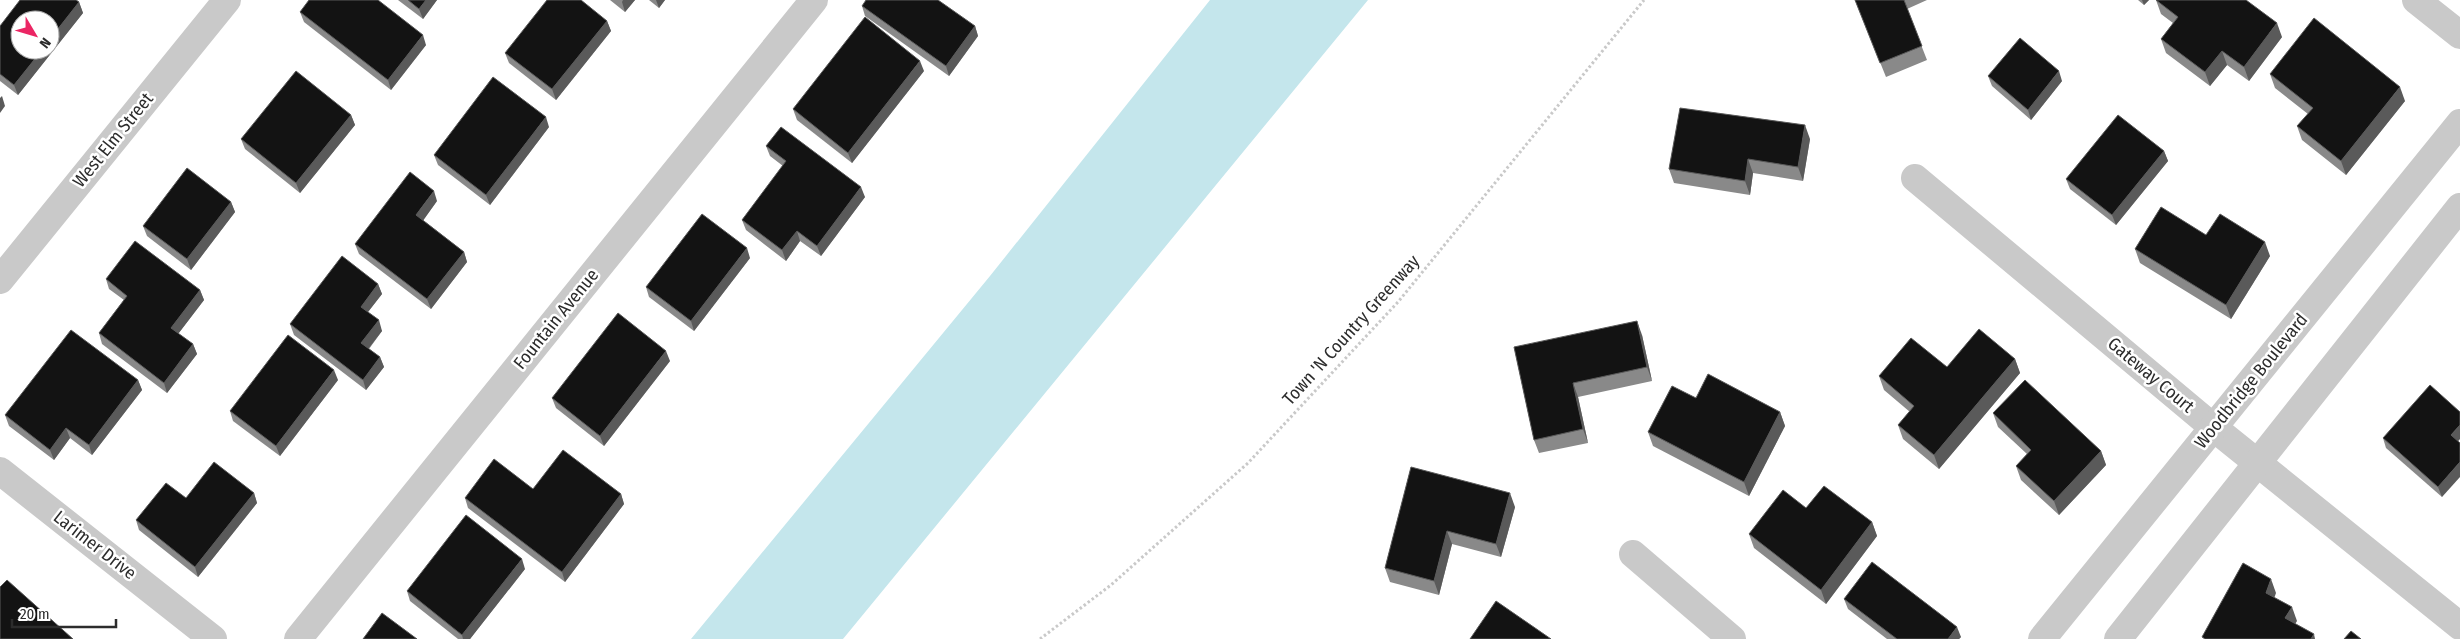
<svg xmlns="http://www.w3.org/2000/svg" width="2460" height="639" viewBox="0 0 2460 639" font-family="'Fira Sans Condensed',sans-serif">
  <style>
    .water { fill: #c4e6ec }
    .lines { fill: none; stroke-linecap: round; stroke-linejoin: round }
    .path { stroke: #c9c9c9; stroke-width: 3; stroke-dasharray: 2.5 2.5; stroke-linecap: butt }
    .minor { stroke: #c9c9c9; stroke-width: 28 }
    .wall { fill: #898989 }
    .shaded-wall { fill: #5a5a5a }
    .building { fill: #131313; stroke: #5a5a5a }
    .labels { text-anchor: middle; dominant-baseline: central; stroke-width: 5; stroke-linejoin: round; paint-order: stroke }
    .street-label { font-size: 18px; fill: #2c2c2c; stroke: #fff }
  </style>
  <rect width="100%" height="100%" fill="#fff"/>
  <path class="water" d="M1210,0H1368L843,639H691L990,276Z"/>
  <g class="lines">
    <path class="path" d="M1040,639L1111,585L1248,463L1398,302L1644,0"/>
    <g class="minor">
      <path d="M2416,0L2460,35"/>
      <path d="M1915,178L2214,428L2460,626"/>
      <path d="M0,280L227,0"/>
      <path d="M0,471L213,639"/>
      <path d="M1633,554L1732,639"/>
      <path d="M298,639L814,0"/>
      <path d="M2042,639L2460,123"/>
      <path d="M2118,639L2460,207"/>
    </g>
  </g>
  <g class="wall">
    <path d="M398,0H437L423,19Z"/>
    <path d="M610,0H635L625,12Z"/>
    <path d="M649,0H665L659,8Z"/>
    <path d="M1855,0H1927L1907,9L1927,60L1886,77Z"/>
    <path d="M2138,0H2149L2144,5Z"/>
    <path d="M2156,0L2282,37L2249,81L2227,65L2210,86L2166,53L2161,39L2173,23L2161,14Z"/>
    <path d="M79,2L83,13L18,95L0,81V26Z"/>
    <path d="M862,6L975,26L978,36L949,76L865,16Z"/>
    <path d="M300,12L426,45L391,90L304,22Z"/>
    <path d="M607,21L611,31L556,100L509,63L505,53Z"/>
    <path d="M924,71L852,163L797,120L793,109Z"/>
    <path d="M2270,74L2405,101L2346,175L2302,140L2297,126L2308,114L2275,88Z"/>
    <path d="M1988,76L2062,81L2031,120L1992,86Z"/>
    <path d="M351,115L355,125L300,193L245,149L241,139Z"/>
    <path d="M549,127L490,205L438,165L434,155Z"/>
    <path d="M1810,139L1803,181L1753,173L1750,195L1674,183L1669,169Z"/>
    <path d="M766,146L865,197L821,256L800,241L786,261L746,230L742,220L783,166L770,156Z"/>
    <path d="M2164,151L2168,161L2116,225L2070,189L2066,179Z"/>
    <path d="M437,201L423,220L464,252L467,262L431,309L359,254L355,244Z"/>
    <path d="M231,202L235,212L191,270L147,236L143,226Z"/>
    <path d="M2206,235L2270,256L2231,319L2140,263L2135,249Z"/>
    <path d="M750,258L694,331L649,297L646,287Z"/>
    <path d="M106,279L200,290L204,300L178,334L193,344L197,354L167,393L102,344L99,333L124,300L109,289Z"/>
    <path d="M378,284L382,294L368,312L382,331L369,349L380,357L384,367L366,390L294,335L290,324Z"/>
    <path d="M1642,335L1652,381L1578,397L1588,443L1539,453L1534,440L1514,347Z"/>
    <path d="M2015,359L2020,373L1939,469L1903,439L1898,425L1910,412L1884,390L1879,376Z"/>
    <path d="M670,361L604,446L556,408L552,398Z"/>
    <path d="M138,380L142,390L92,455L70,438L54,460L9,426L5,415Z"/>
    <path d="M338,380L280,456L233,421L230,411Z"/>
    <path d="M1696,398L1780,412L1785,426L1749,496L1653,446L1648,432Z"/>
    <path d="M1993,413L2101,451L2106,465L2059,515L2021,480L2016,466L2027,454L1998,427Z"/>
    <path d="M2383,438L2458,441L2442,497L2386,448Z"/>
    <path d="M1411,467L1515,507L1501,557L1452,544L1439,595L1390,582L1385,568Z"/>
    <path d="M533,489L621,494L624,504L565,582L468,508L465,498Z"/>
    <path d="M254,493L257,503L198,577L139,530L136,520Z"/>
    <path d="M1806,508L1872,522L1877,536L1826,604L1754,548L1749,534Z"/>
    <path d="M525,569L470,639H458L410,601L407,591Z"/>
    <path d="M1844,599L1961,637L1959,639H1887L1848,609Z"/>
  </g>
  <g class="shaded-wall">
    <path d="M426,0H437L423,19L419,9Z"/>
    <path d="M623,0H635L625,12L622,2Z"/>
    <path d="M656,0H665L659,8Z"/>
    <path d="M2142,0H2149L2144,5Z"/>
    <path d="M79,2L83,13L18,95L14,85L42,50H50V39Z"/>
    <path d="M607,21L611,31L556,100L552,89Z"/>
    <path d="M2277,23L2282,37L2249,81L2244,67Z"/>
    <path d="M975,26L978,36L949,76L946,66Z"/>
    <path d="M423,35L426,45L391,90L388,80Z"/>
    <path d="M2222,51L2227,65L2210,86L2205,72Z"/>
    <path d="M920,61L924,71L852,163L848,153Z"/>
    <path d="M2059,71L2062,81L2031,120L2028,110Z"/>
    <path d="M2400,87L2405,101L2346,175L2341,161Z"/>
    <path d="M2,96L5,106L0,113V98Z"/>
    <path d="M351,115L355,125L300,193L296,183Z"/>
    <path d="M546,117L549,127L490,205L486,195Z"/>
    <path d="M1805,125L1810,139L1803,181L1798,167Z"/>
    <path d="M2164,151L2168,161L2116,225L2112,215Z"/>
    <path d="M1748,159L1753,173L1750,195L1745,181Z"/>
    <path d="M861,187L865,197L821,256L817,246Z"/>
    <path d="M434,191L437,201L420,225L416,215Z"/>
    <path d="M231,202L235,212L191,270L187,259Z"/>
    <path d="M797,231L800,241L786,261L782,250Z"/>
    <path d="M2265,242L2270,256L2231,319L2226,305Z"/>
    <path d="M747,248L750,258L694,331L691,321Z"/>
    <path d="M464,252L467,262L431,309L427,299Z"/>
    <path d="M378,284L382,294L364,317L361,307Z"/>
    <path d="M200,290L204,300L175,338L171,328Z"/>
    <path d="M379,320L382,331L365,353L361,343Z"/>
    <path d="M1637,321L1642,335L1652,381L1647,367Z"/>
    <path d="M193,344L197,354L167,393L164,383Z"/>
    <path d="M666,351L670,361L604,446L600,436Z"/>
    <path d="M380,357L384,367L366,390L363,380Z"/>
    <path d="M2015,359L2020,373L1939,469L1934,455Z"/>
    <path d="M334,370L338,380L280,456L276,446Z"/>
    <path d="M138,380L142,390L92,455L89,445Z"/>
    <path d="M1573,383L1578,397L1588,443L1583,429Z"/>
    <path d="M1780,412L1785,426L1749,496L1744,482Z"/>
    <path d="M2460,425V439L2455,445L2451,435Z"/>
    <path d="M66,428L70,438L54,460L50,450Z"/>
    <path d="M2101,451L2106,465L2059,515L2054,501Z"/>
    <path d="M2460,462V477L2442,497L2438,487Z"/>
    <path d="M254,493L257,503L198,577L195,567Z"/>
    <path d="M1510,493L1515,507L1501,557L1496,544Z"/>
    <path d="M621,494L624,504L565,582L562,572Z"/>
    <path d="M1872,522L1877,536L1826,604L1821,590Z"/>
    <path d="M1447,531L1452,544L1439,595L1434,581Z"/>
    <path d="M522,559L525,569L470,639H463L462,635Z"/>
    <path d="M2271,579L2276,593L2271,607L2266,593Z"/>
    <path d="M2292,607L2297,621L2290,632L2285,618Z"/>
    <path d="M1957,627L1961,637L1959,639H1948Z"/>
    <path d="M2314,634L2315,639H2311Z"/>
  </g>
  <g class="building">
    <path d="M20,0H76L79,2L50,39V20H20V50H42L14,85L0,74V26Z"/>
    <path d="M309,0H378L423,35L388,80L300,12Z"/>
    <path d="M408,0H426L419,9Z"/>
    <path d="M547,0H581L607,21L552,89L505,53Z"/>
    <path d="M866,0H938L975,26L946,66L862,6Z"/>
    <path d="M1855,0H1904L1922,46L1880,63Z"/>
    <path d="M2156,0H2246L2277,23L2244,67L2222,51L2205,72L2161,39L2178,17Z"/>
    <path d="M865,17L920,61L848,153L793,109Z"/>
    <path d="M2314,18L2400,87L2341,161L2297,126L2313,108L2270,74Z"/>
    <path d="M2020,38L2059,71L2028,110L1988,76Z"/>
    <path d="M296,71L351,115L296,183L241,139Z"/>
    <path d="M493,77L546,117L486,195L434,155Z"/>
    <path d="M1680,108L1805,125L1798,167L1748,159L1745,181L1669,169Z"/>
    <path d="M2118,115L2164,151L2112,215L2066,179Z"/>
    <path d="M781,127L861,187L817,246L797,231L782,250L742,220L786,161L766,146Z"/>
    <path d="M187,168L231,202L187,259L143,226Z"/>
    <path d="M410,172L434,191L416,215L464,252L427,299L355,244Z"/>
    <path d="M2161,207L2206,235L2220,214L2265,242L2226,305L2135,249Z"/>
    <path d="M702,214L747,248L691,321L646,287Z"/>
    <path d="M135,241L200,290L171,328L193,344L164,383L99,333L127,296L106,279Z"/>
    <path d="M342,256L378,284L361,307L379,320L361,343L380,357L363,380L290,324Z"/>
    <path d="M618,313L666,351L600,436L552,398Z"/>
    <path d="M1637,321L1647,367L1573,383L1583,429L1534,440L1514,347Z"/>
    <path d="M1979,329L2015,359L1934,455L1898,425L1914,406L1879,376L1911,338L1947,367Z"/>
    <path d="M71,330L138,380L89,445L66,428L50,450L5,415Z"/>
    <path d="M288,335L334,370L276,446L230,411Z"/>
    <path d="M1708,374L1780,412L1744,482L1648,432L1672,386L1696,398Z"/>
    <path d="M2025,380L2101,451L2054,501L2016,466L2031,450L1993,413Z"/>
    <path d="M2430,385L2460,412V425L2451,435L2460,443V462L2438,487L2383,438Z"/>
    <path d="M563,450L621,494L562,572L465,498L494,459L533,489Z"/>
    <path d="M214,462L254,493L195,567L136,520L166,483L186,498Z"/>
    <path d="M1411,467L1510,493L1496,544L1447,531L1434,581L1385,568Z"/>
    <path d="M1824,486L1872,522L1821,590L1749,534L1783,490L1806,508Z"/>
    <path d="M466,515L522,559L462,635L407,591Z"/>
    <path d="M1872,562L1957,627L1948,639H1897L1844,599Z"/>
    <path d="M2243,563L2271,579L2266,593L2292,607L2285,618L2314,634L2311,639H2205L2202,637Z"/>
    <path d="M7,580L73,639H0V587Z"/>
    <path d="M1496,601L1551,639H1470Z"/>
    <path d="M382,613L417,639H363Z"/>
    <path d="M2351,631L2361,639H2344Z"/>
  </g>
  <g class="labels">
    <g class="street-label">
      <text transform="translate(113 140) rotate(-51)">West Elm Street</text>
      <text transform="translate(556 319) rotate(-51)">Fountain Avenue</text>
      <text transform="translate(1351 330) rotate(-48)">Town 'N Country Greenway</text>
      <text transform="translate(2151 375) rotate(40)">Gateway Court</text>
      <text transform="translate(2251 381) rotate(-51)">Woodbridge Boulevard</text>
      <text transform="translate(95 545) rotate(38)">Larimer Drive</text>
    </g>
  </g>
  <g transform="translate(35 35) rotate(128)"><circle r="24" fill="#ffffff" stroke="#ababab"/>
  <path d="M0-4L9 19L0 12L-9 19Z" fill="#eb2664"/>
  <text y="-8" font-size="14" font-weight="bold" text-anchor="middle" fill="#2c2c2c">N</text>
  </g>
  <path d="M12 619v8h104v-8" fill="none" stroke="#2c2c2c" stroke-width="2.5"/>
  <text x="20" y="619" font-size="15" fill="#2c2c2c" stroke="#ffffff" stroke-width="4" paint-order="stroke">20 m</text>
</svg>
